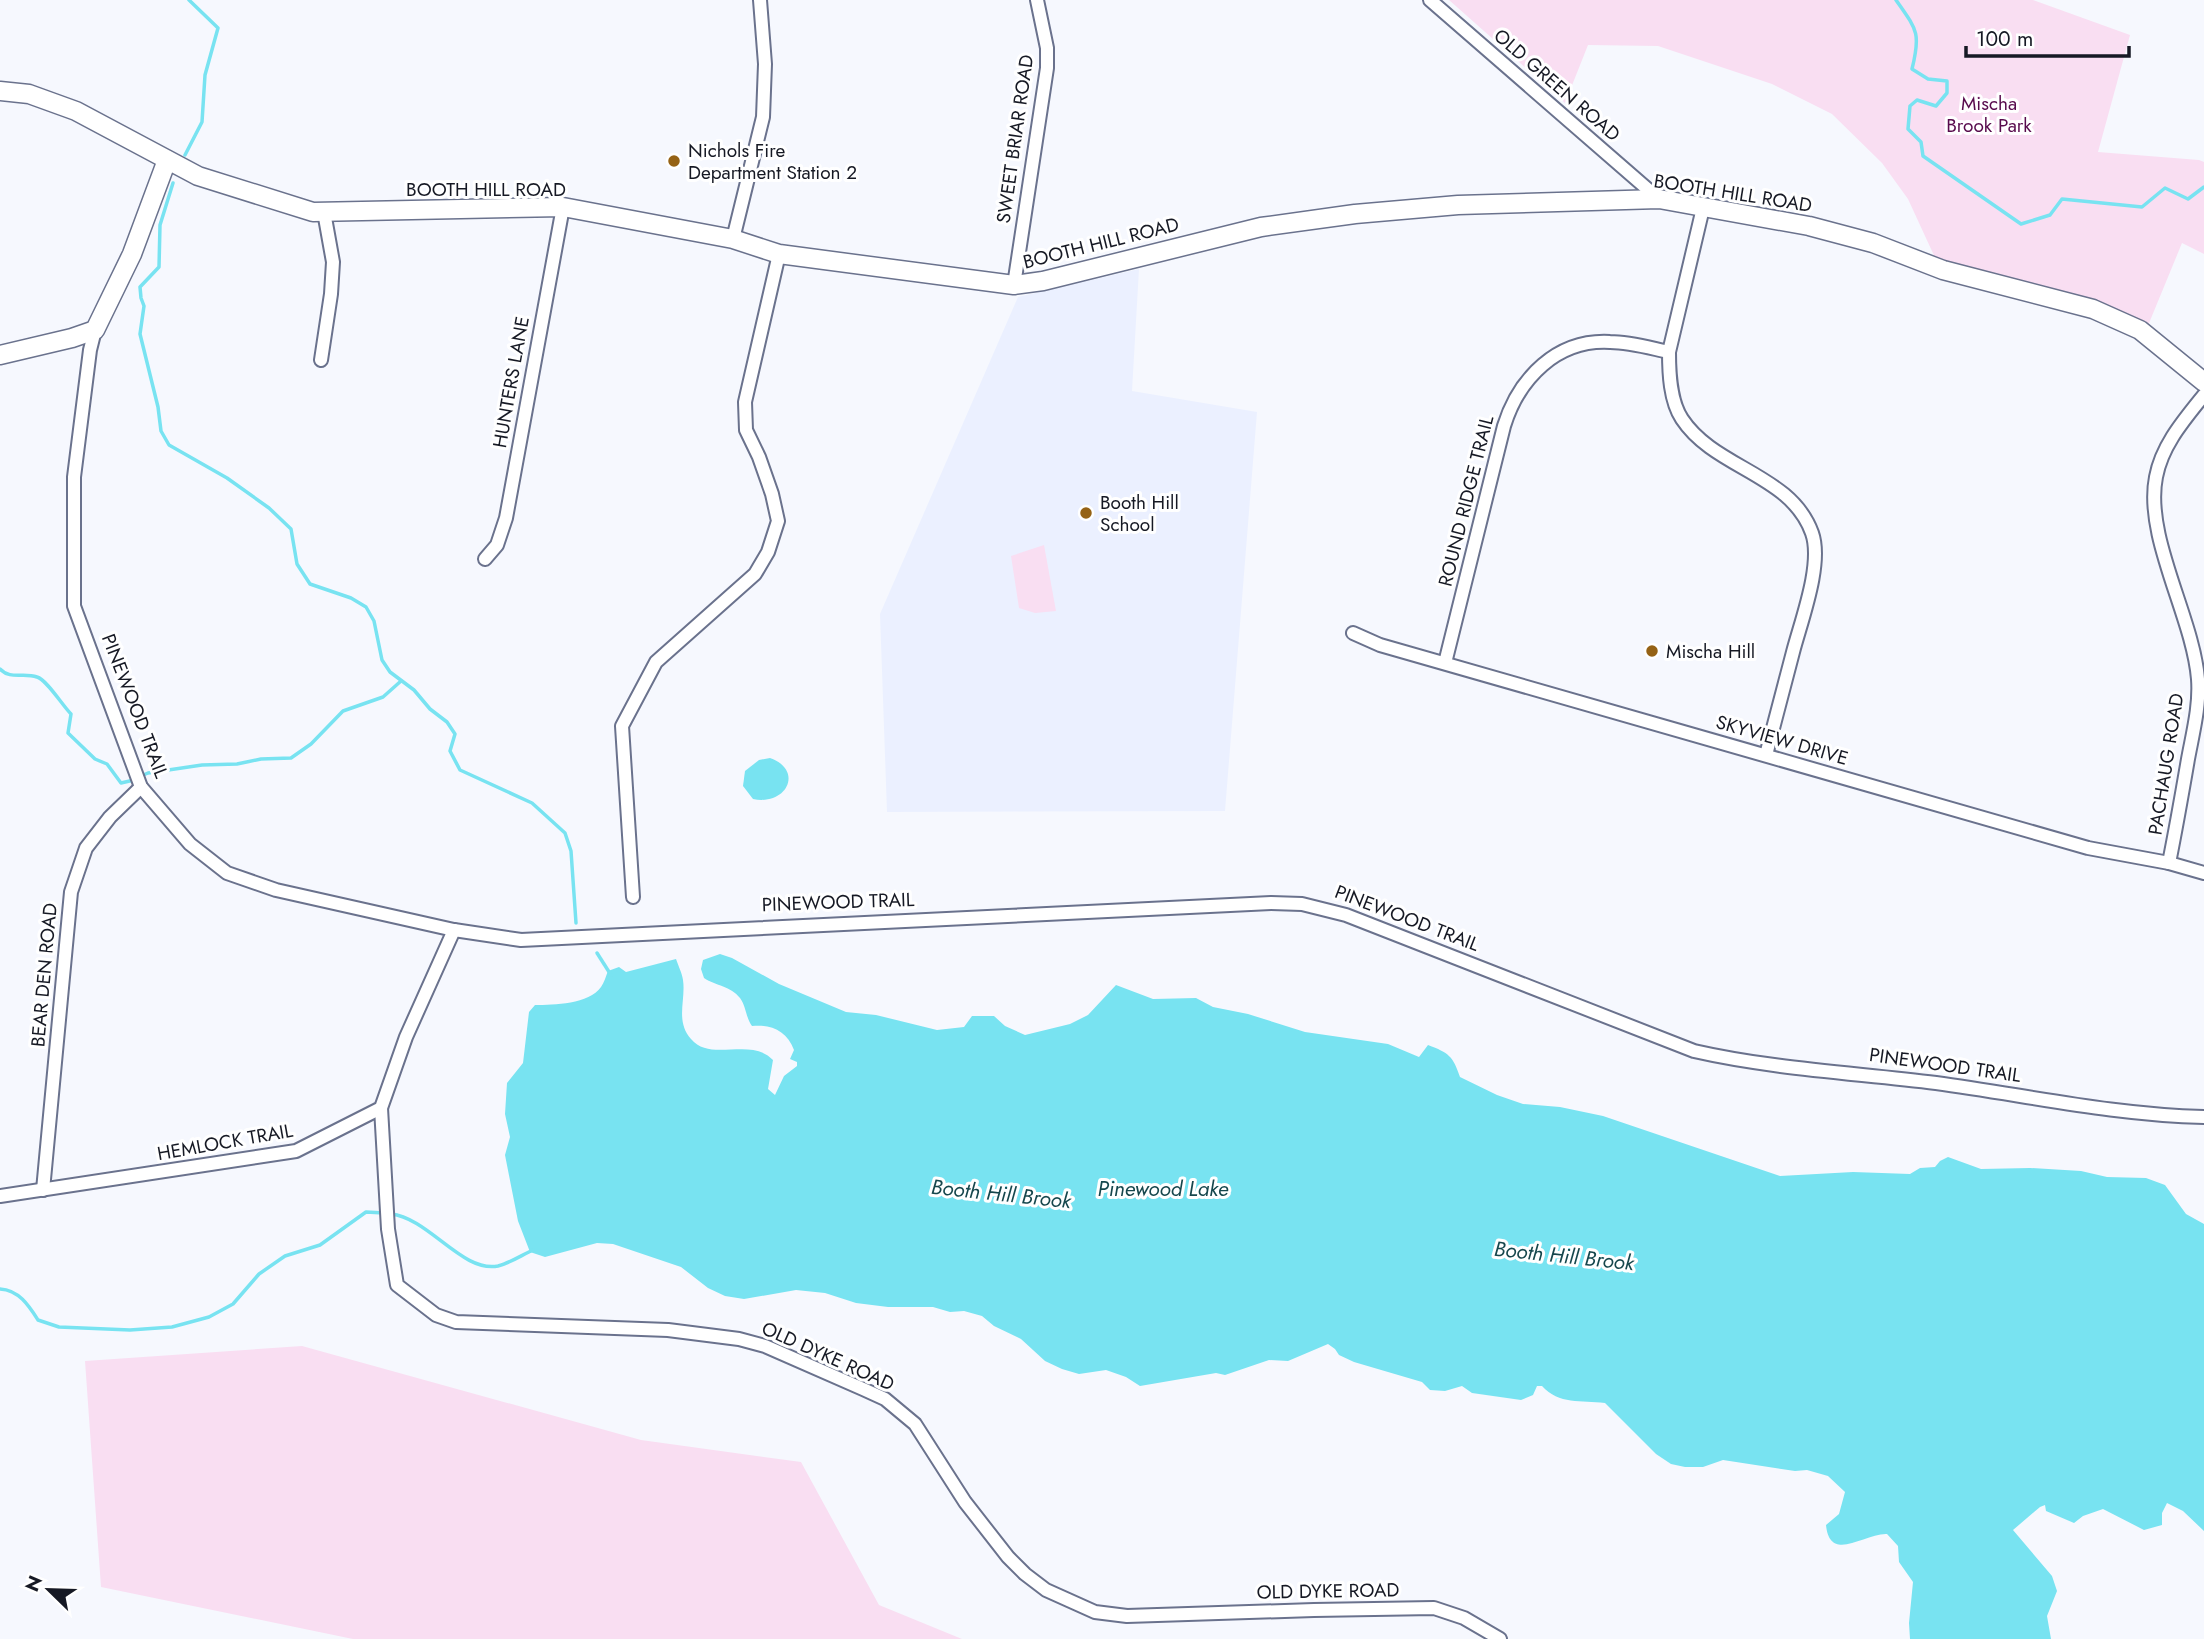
<svg xmlns="http://www.w3.org/2000/svg" width="2204" height="1639" viewBox="0 0 2204 1639" font-family="Jost,sans-serif">
  <style>
    .built { fill: #ebf0ff }
    .green { fill: #f9def2 }
    .water { fill: #78e3f1 }
    .lines { fill: none; stroke-linecap: round; stroke-linejoin: round }
    .stream { stroke: #78e3f1; stroke-width: 3.5 }
    .street-casing { stroke: #6a728d; stroke-width: 16 }
    .secondary-casing { stroke: #6a728d; stroke-width: 21 }
    .street { stroke: #fff; stroke-width: 12 }
    .secondary { stroke: #fff; stroke-width: 18 }
    .poi-dot { fill: #956215; stroke: #fff; stroke-width: 2.5 }
    .labels { text-anchor: middle; dominant-baseline: central; stroke-width: 6; stroke-linejoin: round; paint-order: stroke }
    .street-label { font-size: 19px; fill: #161924; stroke: #fff }
    .park-label { font-size: 19px; fill: #580b4d; stroke: #fff }
    .poi-label { font-size: 19px; fill: #161924; stroke: #fff; text-anchor: start }
    .water-label { font-size: 21px; font-style: italic; fill: #16474d; stroke: #fff }
  </style>
  <rect width="100%" height="100%" fill="#f6f8fe"/>
  <path class="built" d="M1139,269L1132,391L1257,412L1225,811L887,812L880,614L1018,297Z"/>
  <g class="green">
    <path d="M1449,0H2033L2130,35L2098,152L2199,160L2204,162V254L2182,243L2147,328L2116,309L1937,262L1908,199L1882,163L1832,114L1772,84L1658,46L1588,45L1565,103Z"/>
    <path d="M1044,545L1056,611L1035,613L1019,608L1011,556Z"/>
    <path d="M302,1346L641,1440L801,1462L879,1605L962,1639H353L101,1587L85,1361Z"/>
  </g>
  <g class="water">
    <path d="M770,758C804,770 787,806 753,799L743,786L745,771L759,760Z"/>
    <path d="M720,954L732,958L779,984L846,1012L876,1015L937,1030L964,1027L972,1016H994L1005,1026L1025,1035L1070,1024L1088,1015L1116,985L1153,999L1196,998L1213,1007L1248,1014L1305,1032L1388,1044L1419,1057L1428,1045C1449,1053 1453,1056 1460,1077L1497,1095L1523,1104L1560,1107L1603,1116L1780,1176L1853,1172L1910,1174L1920,1168L1935,1167L1940,1161L1948,1157L1981,1169L2030,1168L2081,1171L2107,1177L2146,1178L2165,1185L2186,1214L2204,1224V1531L2183,1511L2167,1503L2162,1513V1525L2144,1530L2103,1509L2083,1516L2074,1523L2046,1511L2045,1505L2040,1507L2013,1530L2052,1576L2057,1591L2047,1616L2051,1639H1910L1909,1623L1913,1582L1899,1562L1898,1546L1887,1534C1864,1533 1830,1564 1826,1525L1839,1514L1845,1492L1828,1476L1807,1470L1795,1471L1723,1460L1703,1467H1685L1671,1464L1656,1454L1605,1403C1581,1400 1559,1405 1542,1386H1537L1533,1395L1521,1400L1472,1393L1462,1386L1445,1391L1430,1390L1422,1382L1354,1362L1339,1355L1335,1349L1328,1344L1288,1361L1269,1360L1225,1375L1216,1373L1140,1386L1126,1377L1106,1370L1079,1374L1062,1369L1045,1361L1021,1339L994,1326L982,1316L964,1311L950,1312L933,1307H888L856,1303L825,1293L796,1290L744,1299L725,1296L708,1288L681,1267L613,1244L597,1243L545,1257L530,1252L518,1221L505,1155L510,1137L505,1114L507,1083L523,1063L529,1012L535,1005C554,1005 589,1004 601,987C604,983 606,976 608,971L619,967L626,972L676,959C678,965 682,973 683,980C686,1000 675,1021 691,1039C711,1063 750,1036 773,1060L768,1089L775,1095L784,1076L797,1066V1062L790,1059L794,1050C787,1031 771,1024 752,1026C746,1018 746,1006 740,998C731,986 716,986 704,978L701,969L703,960Z"/>
  </g>
  <g class="lines">
    <g class="stream">
      <path d="M1896,0C1917,30 1921,33 1912,69L1928,79L1947,81V93L1936,106L1917,100L1910,106L1908,129L1921,142L1923,156L2021,224L2050,215L2062,199L2142,207L2165,188L2188,199L2204,187"/>
      <path d="M185,155L202,122L205,75L218,28L189,0"/>
      <path d="M173,183L160,225L159,267L140,287L141,298L144,306L140,334L158,407L161,431L169,445L227,478L269,508L291,529L297,564L310,584L351,598L366,607L374,621L382,660L390,672L414,690L430,709L447,722L455,734L450,751L460,770L532,803L565,833L571,851L576,923"/>
      <path d="M0,669C10,680 24,672 37,677C47,680 62,705 71,714L68,733L95,759L107,764L121,783L134,780"/>
      <path d="M141,776L148,773L202,765L237,764L261,759L291,758L311,744L343,711L383,697L401,681"/>
      <path d="M597,953L611,975"/>
      <path d="M391,1214C429,1218 462,1273 498,1266C510,1263 522,1255 533,1250"/>
      <path d="M0,1289C19,1290 29,1306 38,1320L59,1327L130,1330L172,1327L209,1317L233,1304L259,1274L285,1256L320,1245L366,1212L384,1213"/>
    </g>
    <defs>
      <g id="street">
        <path d="M1430,0L1659,199"/>
        <path d="M1703,208L1669,352C1669,373 1670,401 1682,419C1715,469 1791,474 1812,533C1823,564 1801,621 1793,652C1784,687 1775,721 1766,755"/>
        <path d="M733,239L763,117L765,64L760,0"/>
        <path d="M1014,285L1047,68V48L1037,0"/>
        <path d="M95,330L90,350L74,477V606L141,787L190,844L227,873L276,890L454,930L521,940L1271,903L1302,904L1346,915L1694,1051C1773,1069 1856,1073 1936,1083C2025,1095 2114,1115 2204,1117"/>
        <path d="M321,360L331,294L333,262L324,212"/>
        <path d="M485,559L497,545L506,518L563,207"/>
        <path d="M1353,633L1380,645L2088,848L2169,863L2204,873"/>
        <path d="M1445,663L1504,426C1519,378 1557,339 1610,342C1630,342 1650,348 1669,352"/>
        <path d="M2169,863C2176,828 2182,794 2188,759C2193,732 2200,706 2198,679C2193,617 2144,537 2156,477C2162,445 2184,420 2204,395"/>
        <path d="M633,897L622,726L656,662L755,574L768,552L778,521L772,494L759,457L746,430L745,402L779,254"/>
        <path d="M381,1108L388,1229L397,1285L436,1315L456,1322L668,1330L739,1339L765,1346L863,1389L885,1399L915,1424L965,1502L1008,1557L1025,1574L1046,1590L1095,1612L1127,1616L1314,1610L1434,1608L1464,1618L1500,1639"/>
        <path d="M43,1190L71,892L86,848L110,817L141,787"/>
        <path d="M0,1196L296,1151L381,1108L406,1037L454,930"/>
      </g>
      <g id="secondary">
        <path d="M0,91L29,94L76,111L198,176L313,212L563,207L733,239L779,254L1014,285L1043,281L1261,227L1355,214L1458,205L1659,199L1809,226L1873,243L1943,270L2093,309L2140,330L2204,382"/>
        <path d="M0,355L72,338L95,330L132,254L167,160"/>
      </g>
    </defs>
    <use href="#street" class="street-casing"/>
    <use href="#secondary" class="secondary-casing"/>
    <use href="#street" class="street"/>
    <use href="#secondary" class="secondary"/>
  </g>
  <g class="poi-dot">
    <circle cx="674" cy="161" r="7"/>
    <circle cx="1086" cy="513" r="7"/>
    <circle cx="1652" cy="651" r="7"/>
  </g>
  <g class="labels">
    <g class="street-label">
      <text transform="translate(1557 85) rotate(41)">OLD GREEN ROAD</text>
      <text transform="translate(1015 139) rotate(-82)">SWEET BRIAR ROAD</text>
      <text x="486" y="189">BOOTH HILL ROAD</text>
      <text transform="translate(1733 193) rotate(9)">BOOTH HILL ROAD</text>
      <text transform="translate(1101 243) rotate(-14)">BOOTH HILL ROAD</text>
      <text transform="translate(511 382) rotate(-80)">HUNTERS LANE</text>
      <text transform="translate(1466 501) rotate(-76)">ROUND RIDGE TRAIL</text>
      <text transform="translate(135 706) rotate(69)">PINEWOOD TRAIL</text>
      <text transform="translate(1782 740) rotate(16)">SKYVIEW DRIVE</text>
      <text transform="translate(2166 764) rotate(-81)">PACHAUG ROAD</text>
      <text transform="translate(838 902) rotate(-2)">PINEWOOD TRAIL</text>
      <text transform="translate(1407 918) rotate(21)">PINEWOOD TRAIL</text>
      <text transform="translate(44 975) rotate(-85)">BEAR DEN ROAD</text>
      <text transform="translate(1945 1065) rotate(8)">PINEWOOD TRAIL</text>
      <text transform="translate(225 1142) rotate(-10)">HEMLOCK TRAIL</text>
      <text transform="translate(828 1356) rotate(24)">OLD DYKE ROAD</text>
      <text transform="translate(1328 1591) rotate(-1)">OLD DYKE ROAD</text>
    </g>
    <g class="park-label">
      <text x="1989" y="103">Mischa<tspan x="1989" dy="22">Brook Park</tspan></text>
    </g>
    <g class="poi-label">
      <text x="688" y="150">Nichols Fire<tspan x="688" dy="22">Department Station 2</tspan></text>
      <text x="1100" y="502">Booth Hill<tspan x="1100" dy="22">School</tspan></text>
      <text x="1666" y="651">Mischa Hill</text>
    </g>
    <g class="water-label">
      <text x="1163" y="1189">Pinewood Lake</text>
      <text transform="translate(1001 1194) rotate(6)">Booth Hill Brook</text>
      <text transform="translate(1564 1256) rotate(6)">Booth Hill Brook</text>
    </g>
  </g>
  <g transform="translate(49 1590) rotate(293)" stroke="#ffffff" stroke-width="5" paint-order="stroke">
  <path d="M0-5L12 26L0 18L-12 26Z" fill="#161924"/>
  <text y="-10" font-size="19" font-weight="bold" text-anchor="middle" fill="#161924">N</text>
  </g>
  <path d="M1966 46v10h163v-10" fill="none" stroke="#161924" stroke-width="3.5"/>
  <text x="1976" y="46" font-size="21" fill="#161924" stroke="#ffffff" stroke-width="5" paint-order="stroke">100 m</text>
</svg>
